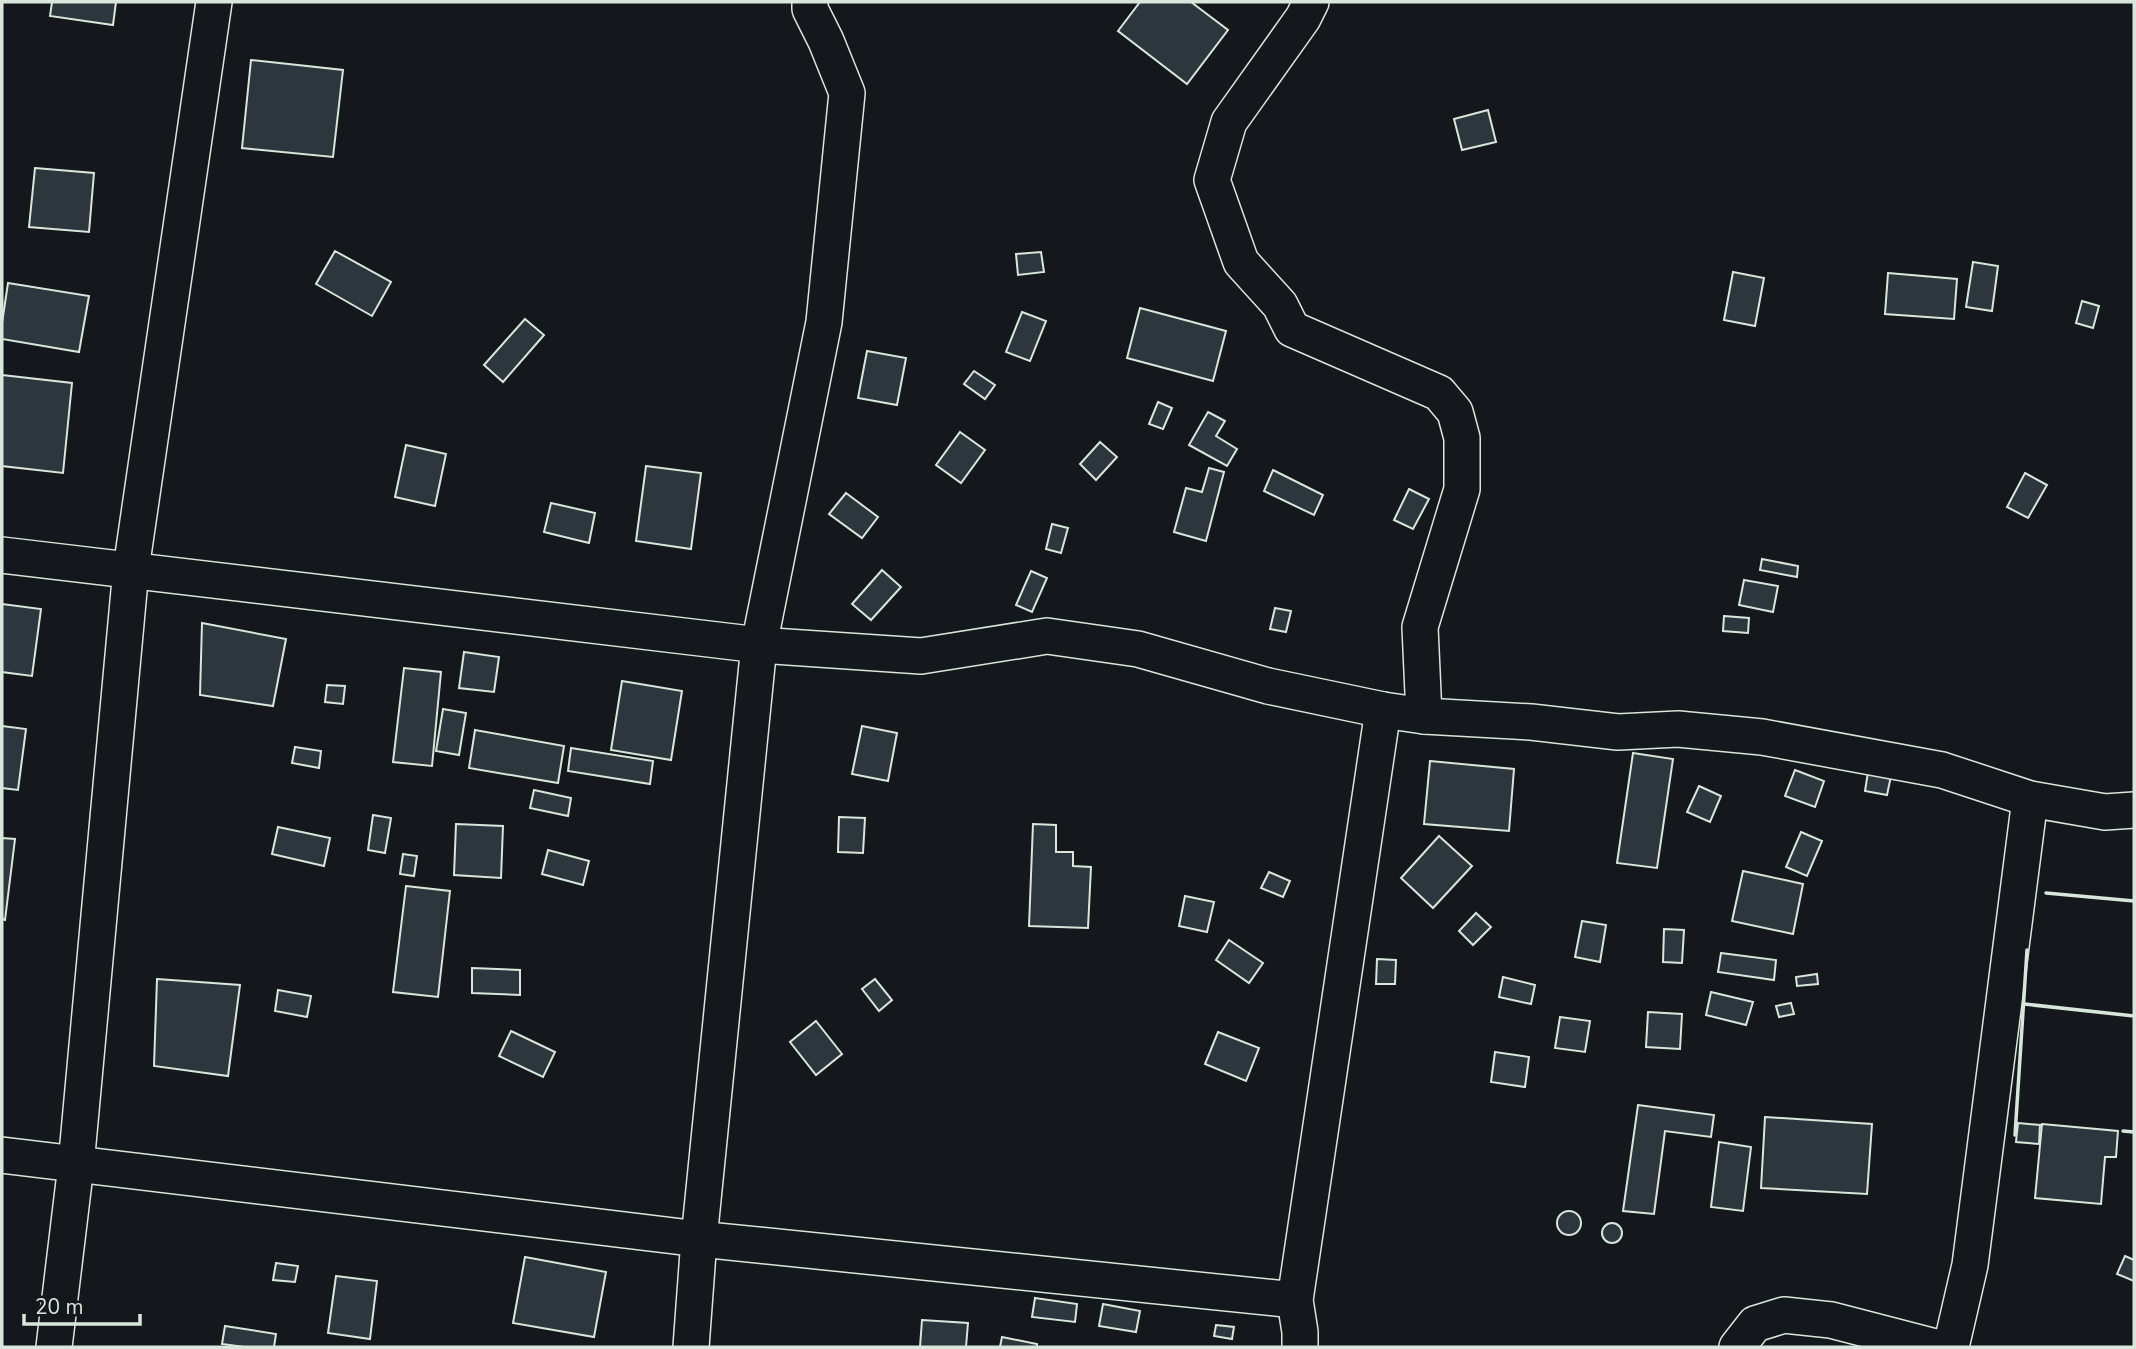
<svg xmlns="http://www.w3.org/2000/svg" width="2136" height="1349" viewBox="0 0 2136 1349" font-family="'Nunito Sans',sans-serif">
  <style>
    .building { fill: #2c363c; stroke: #d8e6dc; stroke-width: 2 }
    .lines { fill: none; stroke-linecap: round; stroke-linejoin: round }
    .street-casing { stroke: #d8e6dc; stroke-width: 38 }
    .street { stroke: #14181c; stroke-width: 35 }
    .wall { stroke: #d8e6dc; stroke-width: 3.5 }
  </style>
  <rect width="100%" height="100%" fill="#14181c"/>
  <g class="building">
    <path d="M52,2H116L113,25L50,16Z"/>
    <path d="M1140,2H1191L1228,30L1187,84L1118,31Z"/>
    <path d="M251,60L343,70L333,157L242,148Z"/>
    <path d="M1488,110L1496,142L1462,150L1454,119Z"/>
    <path d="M35,168L94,173L89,232L29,227Z"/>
    <path d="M335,251L391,282L372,316L316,284Z"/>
    <path d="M1041,252L1044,272L1018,275L1016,254Z"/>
    <path d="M1973,262L1998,266L1992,311L1966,307Z"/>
    <path d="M1733,272L1764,278L1755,326L1724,320Z"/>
    <path d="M1888,273L1957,279L1954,319L1885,314Z"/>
    <path d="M8,283L89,296L79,352L2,339V323Z"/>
    <path d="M2082,301L2099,306L2093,328L2076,323Z"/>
    <path d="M1140,308L1226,331L1213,381L1127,358Z"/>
    <path d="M1022,312L1046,321L1030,361L1006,352Z"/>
    <path d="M525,319L544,335L503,382L484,365Z"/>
    <path d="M867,351L906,358L897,405L858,398Z"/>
    <path d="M974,371L995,385L985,399L964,384Z"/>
    <path d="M2,375L72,383L63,473L2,466Z"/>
    <path d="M1158,402L1172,408L1163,429L1149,424Z"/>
    <path d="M1208,412L1225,421L1216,436L1237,449L1227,466L1189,445Z"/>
    <path d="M960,432L985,450L961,483L936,465Z"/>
    <path d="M1100,442L1117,457L1096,480L1080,464Z"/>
    <path d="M406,445L446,454L435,506L395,497Z"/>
    <path d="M646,466L701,473L691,549L636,541Z"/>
    <path d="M1209,468L1224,472L1206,541L1174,532L1186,488L1202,492Z"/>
    <path d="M1273,470L1323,495L1314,515L1264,491Z"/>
    <path d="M2025,473L2047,485L2028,518L2007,507Z"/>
    <path d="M1409,489L1429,499L1413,529L1394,520Z"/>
    <path d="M846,493L878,517L862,538L829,514Z"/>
    <path d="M551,503L595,513L589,543L544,532Z"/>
    <path d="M1052,524L1068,528L1061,553L1046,549Z"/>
    <path d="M1762,559L1798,566L1797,577L1760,570Z"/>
    <path d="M882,570L901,587L871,620L852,604Z"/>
    <path d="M1031,571L1047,578L1032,612L1016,605Z"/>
    <path d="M1744,580L1778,586L1773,612L1739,605Z"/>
    <path d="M2,604L41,609L32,676L2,672Z"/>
    <path d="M1275,608L1291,611L1286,632L1270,629Z"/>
    <path d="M1724,616L1749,618L1748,633L1723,631Z"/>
    <path d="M202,623L286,639L273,706L200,695Z"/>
    <path d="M464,652L499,657L494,692L459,688Z"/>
    <path d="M404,668L441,672L432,766L393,762Z"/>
    <path d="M622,681L682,691L671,760L611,750Z"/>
    <path d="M327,685L345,686L343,704L325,702Z"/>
    <path d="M443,709L466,713L459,755L436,751Z"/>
    <path d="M2,726L26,729L18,790L2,788Z"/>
    <path d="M862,726L897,733L888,781L852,774Z"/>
    <path d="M475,730L564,746L558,783L469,768Z"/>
    <path d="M295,747L321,751L319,768L292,763Z"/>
    <path d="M571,748L653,761L650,784L568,771Z"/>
    <path d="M1633,753L1673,759L1657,868L1617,863Z"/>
    <path d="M1430,761L1514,769L1509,831L1424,824Z"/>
    <path d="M1795,770L1824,781L1815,807L1785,796Z"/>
    <path d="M1868,772L1891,776L1887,795L1865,791Z"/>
    <path d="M1699,786L1721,796L1710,822L1687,812Z"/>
    <path d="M534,790L571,798L568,816L530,808Z"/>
    <path d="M373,815L391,818L385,853L368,850Z"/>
    <path d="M839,817L865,818L863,853L838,852Z"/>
    <path d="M456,824L503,826L501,878L454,875Z"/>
    <path d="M1033,824L1056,825V852H1073V866L1091,867L1088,928L1029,926Z"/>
    <path d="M278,827L330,838L324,866L272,854Z"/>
    <path d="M1801,832L1822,841L1807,876L1786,867Z"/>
    <path d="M1439,836L1472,866L1433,908L1401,878Z"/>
    <path d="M2,838L15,839L5,920L2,919Z"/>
    <path d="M548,850L589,861L583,885L542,874Z"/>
    <path d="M403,854L417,856L414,876L400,874Z"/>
    <path d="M1743,871L1803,884L1793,934L1732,921Z"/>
    <path d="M1269,872L1290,881L1283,897L1261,888Z"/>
    <path d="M406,886L450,891L438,997L393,992Z"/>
    <path d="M1185,896L1214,902L1207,932L1179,926Z"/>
    <path d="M1476,913L1491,927L1473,945L1459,931Z"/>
    <path d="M1582,921L1606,925L1600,962L1575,957Z"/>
    <path d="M1664,929L1684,930L1682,963L1663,962Z"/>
    <path d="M1229,940L1263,963L1249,983L1216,960Z"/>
    <path d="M1721,953L1776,960L1774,980L1718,972Z"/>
    <path d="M1377,959L1396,960L1395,984H1376Z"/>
    <path d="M472,968L520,970V995L472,993Z"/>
    <path d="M1817,974L1818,984L1797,986L1796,977Z"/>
    <path d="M1503,977L1535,985L1531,1004L1499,997Z"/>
    <path d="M157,979L240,985L228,1076L154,1066Z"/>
    <path d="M875,979L892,1000L879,1011L862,989Z"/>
    <path d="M278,990L311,996L307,1017L275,1011Z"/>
    <path d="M1711,992L1753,1002L1746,1025L1706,1015Z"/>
    <path d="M1791,1003L1794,1014L1779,1017L1776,1006Z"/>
    <path d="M1648,1012L1682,1014L1680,1049L1646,1047Z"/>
    <path d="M1560,1017L1590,1021L1585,1052L1555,1048Z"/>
    <path d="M816,1021L842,1054L816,1075L790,1042Z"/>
    <path d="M511,1031L555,1052L543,1077L499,1056Z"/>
    <path d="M1218,1032L1259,1048L1246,1081L1205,1064Z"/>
    <path d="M1495,1052L1529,1057L1525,1087L1491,1082Z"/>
    <path d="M1638,1105L1714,1115L1711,1137L1665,1131L1654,1214L1623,1211Z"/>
    <path d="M1765,1117L1872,1124L1867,1194L1761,1188Z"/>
    <path d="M2018,1123L2040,1125L2039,1144L2016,1142Z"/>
    <path d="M2042,1124L2118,1131L2116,1157H2105L2101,1204L2035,1198Z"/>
    <path d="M1719,1142L1751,1147L1743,1211L1711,1207Z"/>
    <circle cx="1569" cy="1223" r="12"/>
    <circle cx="1612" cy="1233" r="10"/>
    <path d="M2125,1256L2134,1260V1281L2117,1274Z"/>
    <path d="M525,1257L606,1272L594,1337L513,1323Z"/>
    <path d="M276,1263L298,1266L295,1282L273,1280Z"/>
    <path d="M336,1276L377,1281L370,1339L328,1333Z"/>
    <path d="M1035,1298L1077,1304L1075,1322L1032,1317Z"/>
    <path d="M1103,1304L1140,1311L1136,1332L1099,1326Z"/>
    <path d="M922,1320L968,1323L966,1347H920Z"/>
    <path d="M1216,1325L1234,1327L1232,1339L1214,1336Z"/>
    <path d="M225,1326L276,1334L274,1347H245L222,1344Z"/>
    <path d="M1002,1337L1037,1344V1347H1000Z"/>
  </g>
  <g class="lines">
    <defs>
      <g id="street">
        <path d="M1311,2L1303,18L1229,122L1212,180L1241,262L1280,305L1292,329L1439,393L1455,412L1462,438V489L1420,627L1424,716"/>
        <path d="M2,555L759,645L921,656L1047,636L1138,649L1268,686L1383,710L1424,716L1531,722L1618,732L1678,729L1762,737L1942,770L2030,799L2105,812L2134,810"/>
        <path d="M2,1155L699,1239L1295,1300"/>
        <path d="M54,1347L76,1165L131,569L214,2"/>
        <path d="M691,1347L699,1239L759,645L824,322L847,93L826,41L810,9V2"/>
        <path d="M1300,1347V1332L1295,1300L1383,710"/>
        <path d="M1737,1347L1755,1324L1784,1315L1831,1320L1935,1347"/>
        <path d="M1951,1347L1970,1265L2030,799"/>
      </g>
    </defs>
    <use href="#street" class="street-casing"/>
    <use href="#street" class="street"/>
    <g class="wall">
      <path d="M2046,893L2134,901"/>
      <path d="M2024,1004L2134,1016"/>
      <path d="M2123,1131L2134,1132"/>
      <path d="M2015,1135L2027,950"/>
    </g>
  </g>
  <rect width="2136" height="1349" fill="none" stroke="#d8e6dc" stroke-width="7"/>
  <path d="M24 1314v10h116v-10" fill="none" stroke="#d8e6dc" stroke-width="3.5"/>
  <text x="35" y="1314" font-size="21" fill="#d8e6dc" stroke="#14181c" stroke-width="5" paint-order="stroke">20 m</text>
</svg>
